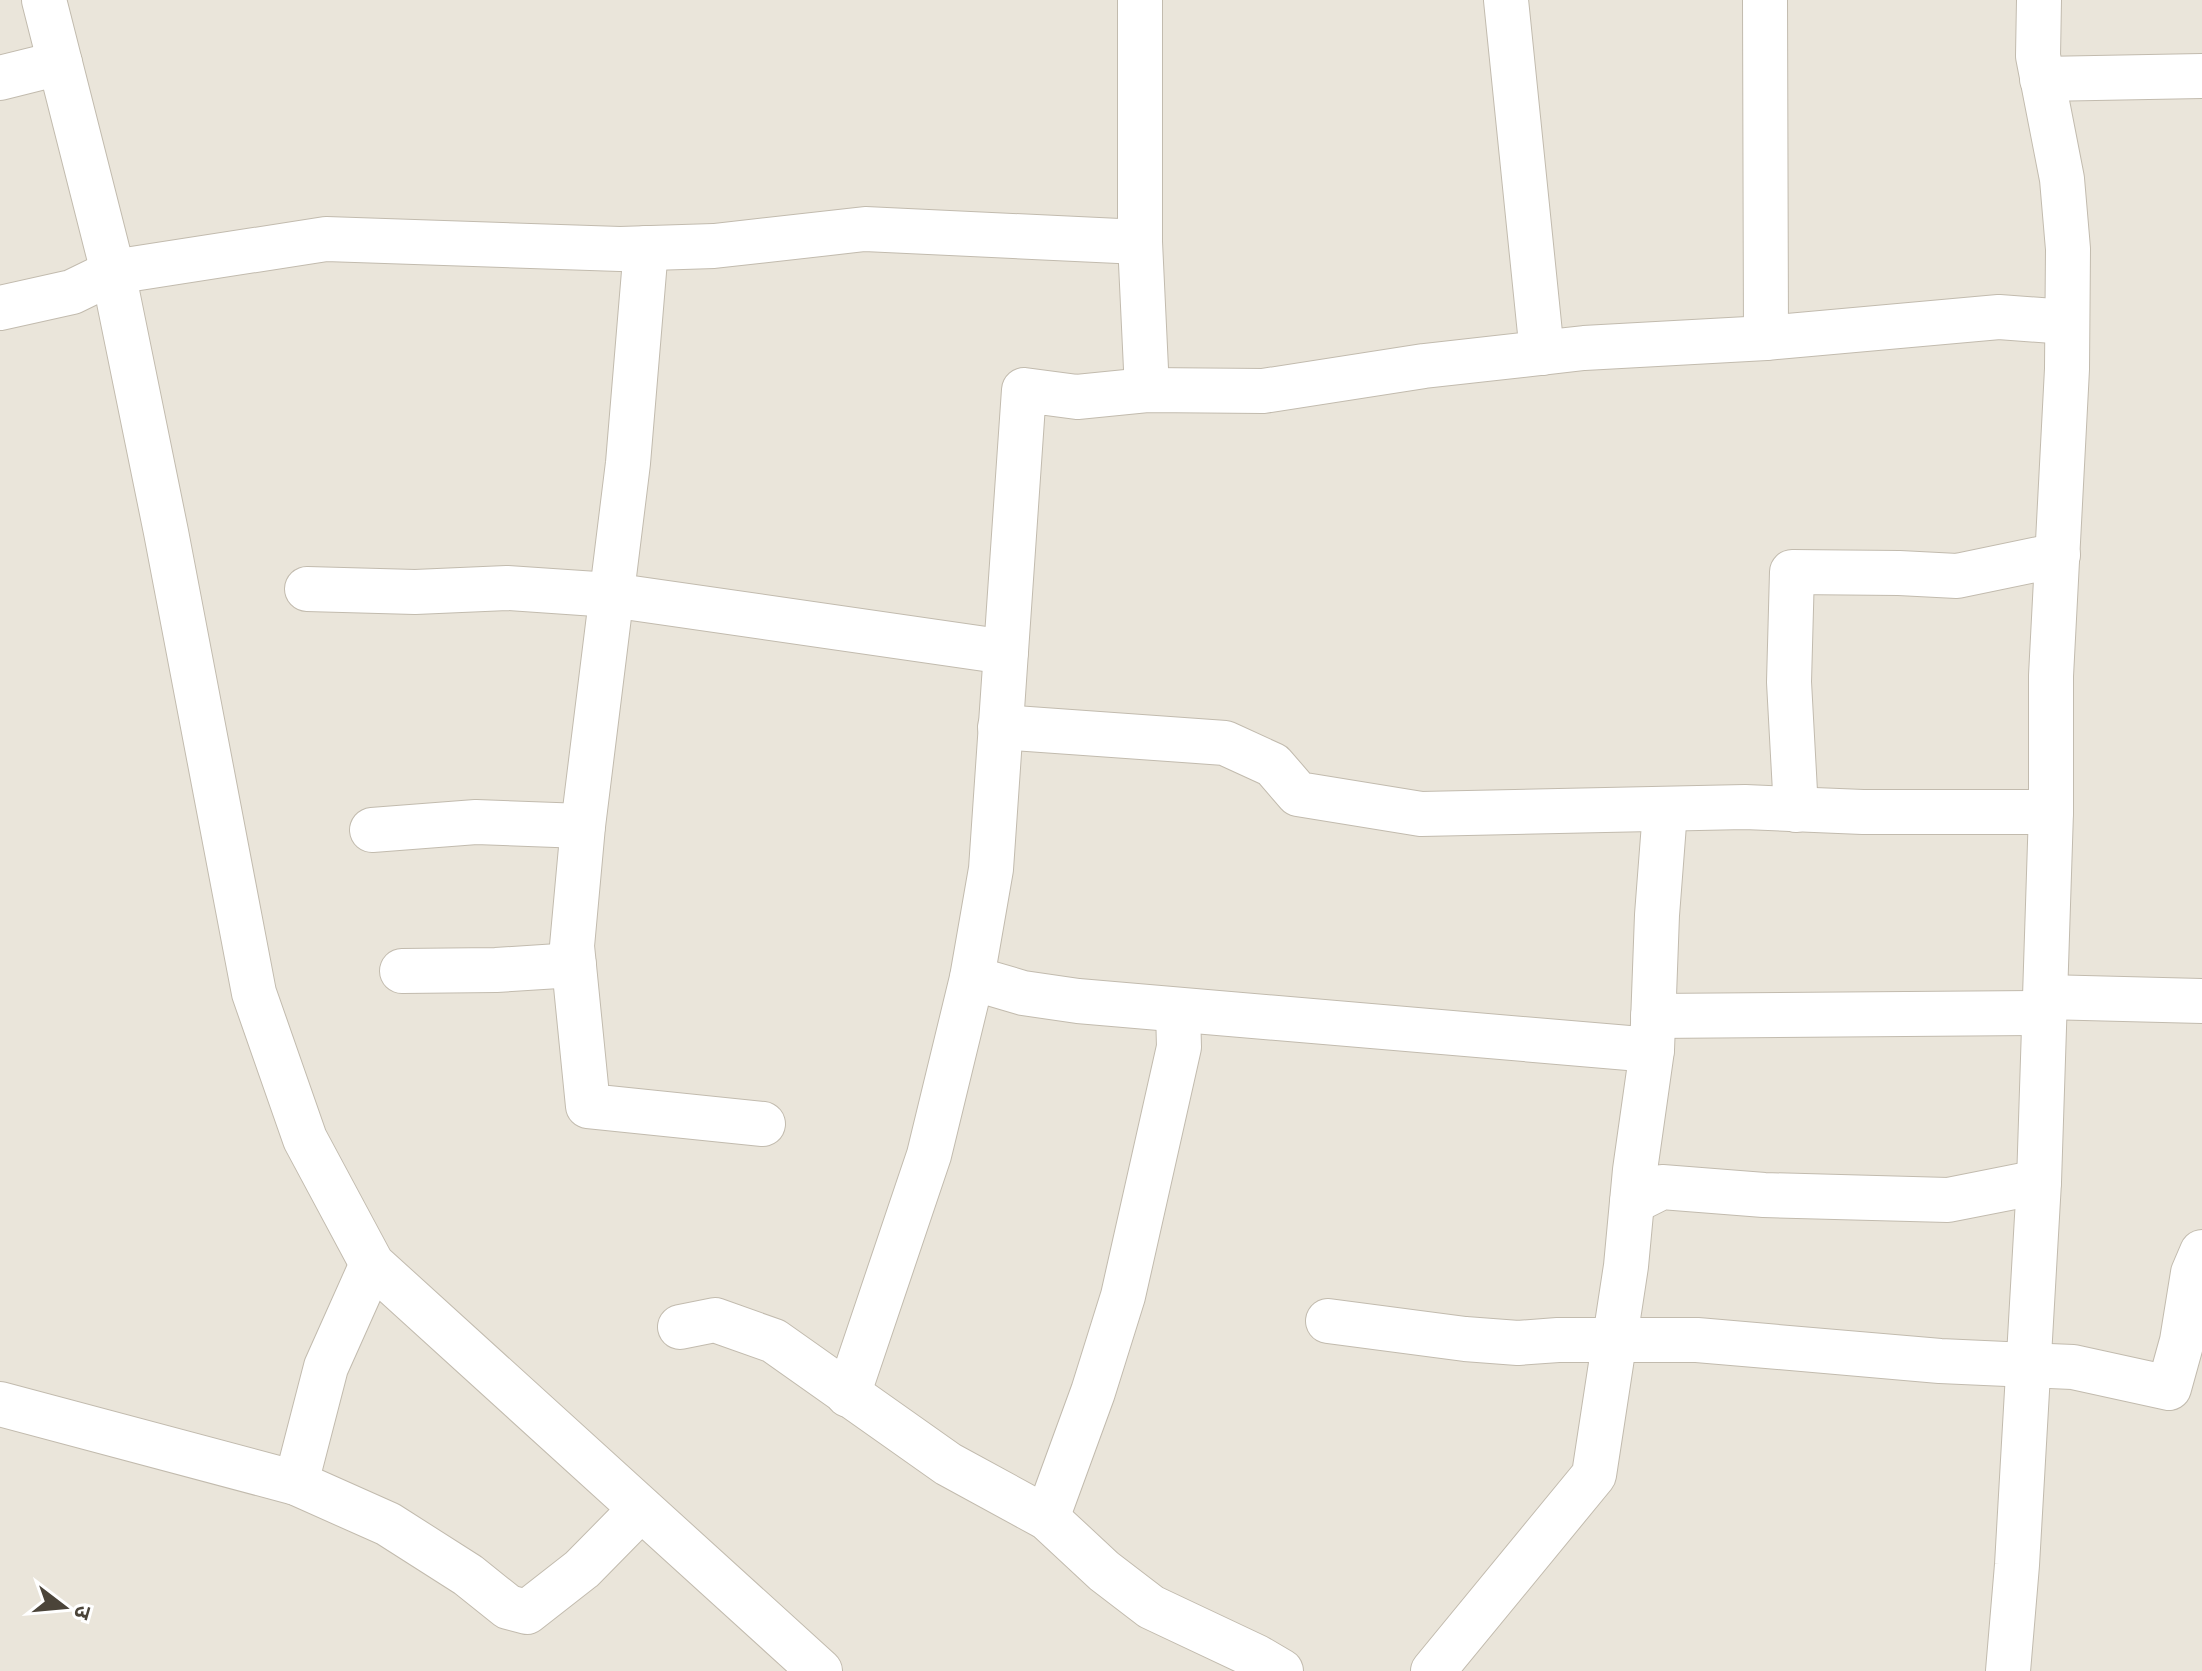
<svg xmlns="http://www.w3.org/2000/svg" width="2202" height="1671" viewBox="0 0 2202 1671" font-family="Signika,'Noto Sans Devanagari',sans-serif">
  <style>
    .residential { fill: #eae5da }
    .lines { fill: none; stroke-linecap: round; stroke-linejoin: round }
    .minor-casing { stroke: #c2bbae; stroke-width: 46 }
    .minor { stroke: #fff; stroke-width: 44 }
  </style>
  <rect width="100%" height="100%" fill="#f6f3ec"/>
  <rect class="residential" x="0" y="0" width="2202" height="1671"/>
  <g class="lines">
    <defs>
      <g id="minor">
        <path d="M44,0L113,272L166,532L254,993L305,1139L372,1264L820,1671"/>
        <path d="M1140,0V242L1147,390"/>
        <path d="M1506,0L1542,353"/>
        <path d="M1765,0L1766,338"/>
        <path d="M0,78L60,63"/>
        <path d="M2042,79L2202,76"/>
        <path d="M646,248L628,463L583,826L572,946L588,1106L763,1124"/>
        <path d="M0,308L72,292L113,272L326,239L620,249L714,246L865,229L1140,242"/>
        <path d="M307,589L415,592L507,588L611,595L1006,652"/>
        <path d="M1000,727L1225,743L1273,765L1298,794L1421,814L1745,807L1863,812H2051"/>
        <path d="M1796,810L1789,682L1792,572L1899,573L1957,576L2058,555"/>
        <path d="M372,830L476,822L583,826"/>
        <path d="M402,971L496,970L574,965"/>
        <path d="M972,978L1023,993L1078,1001L1652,1050"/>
        <path d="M2045,997L2202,1001"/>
        <path d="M1653,1016L2044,1013"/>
        <path d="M1632,1202L1662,1187L1764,1195L1948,1200L2039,1182"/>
        <path d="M1328,1321L1465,1339L1518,1343L1558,1340H1697L1940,1361L2073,1367L2169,1388L2182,1341L2193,1273L2202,1252"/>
        <path d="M680,1327L715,1320L774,1341L948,1464L1047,1518L1104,1571L1151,1607L1257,1657L1281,1671"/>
        <path d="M848,1395L929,1155L972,978L991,869L1024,390L1077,397L1147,390L1263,391L1424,366L1584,348L1766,338L1999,317L2067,322"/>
        <path d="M0,1404L296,1483L388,1524L468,1575L508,1607L527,1612L582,1569L641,1509"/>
        <path d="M296,1483L326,1367L372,1264"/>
        <path d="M1047,1518L1093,1392L1123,1296L1179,1047L1178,1010"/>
        <path d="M1433,1671L1594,1475L1626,1266L1635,1170L1652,1050L1657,915L1665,811"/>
        <path d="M2008,1671L2017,1565L2039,1182L2051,812V676L2067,369L2068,249L2062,179L2038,56L2039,0"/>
      </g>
    </defs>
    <use href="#minor" class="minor-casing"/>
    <use href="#minor" class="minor"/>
  </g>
  <g transform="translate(64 1607) rotate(106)" stroke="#ffffff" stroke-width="6" paint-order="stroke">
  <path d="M0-6L14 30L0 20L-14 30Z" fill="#4b4439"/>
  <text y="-12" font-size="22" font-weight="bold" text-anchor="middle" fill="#4b4439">उ</text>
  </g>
</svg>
